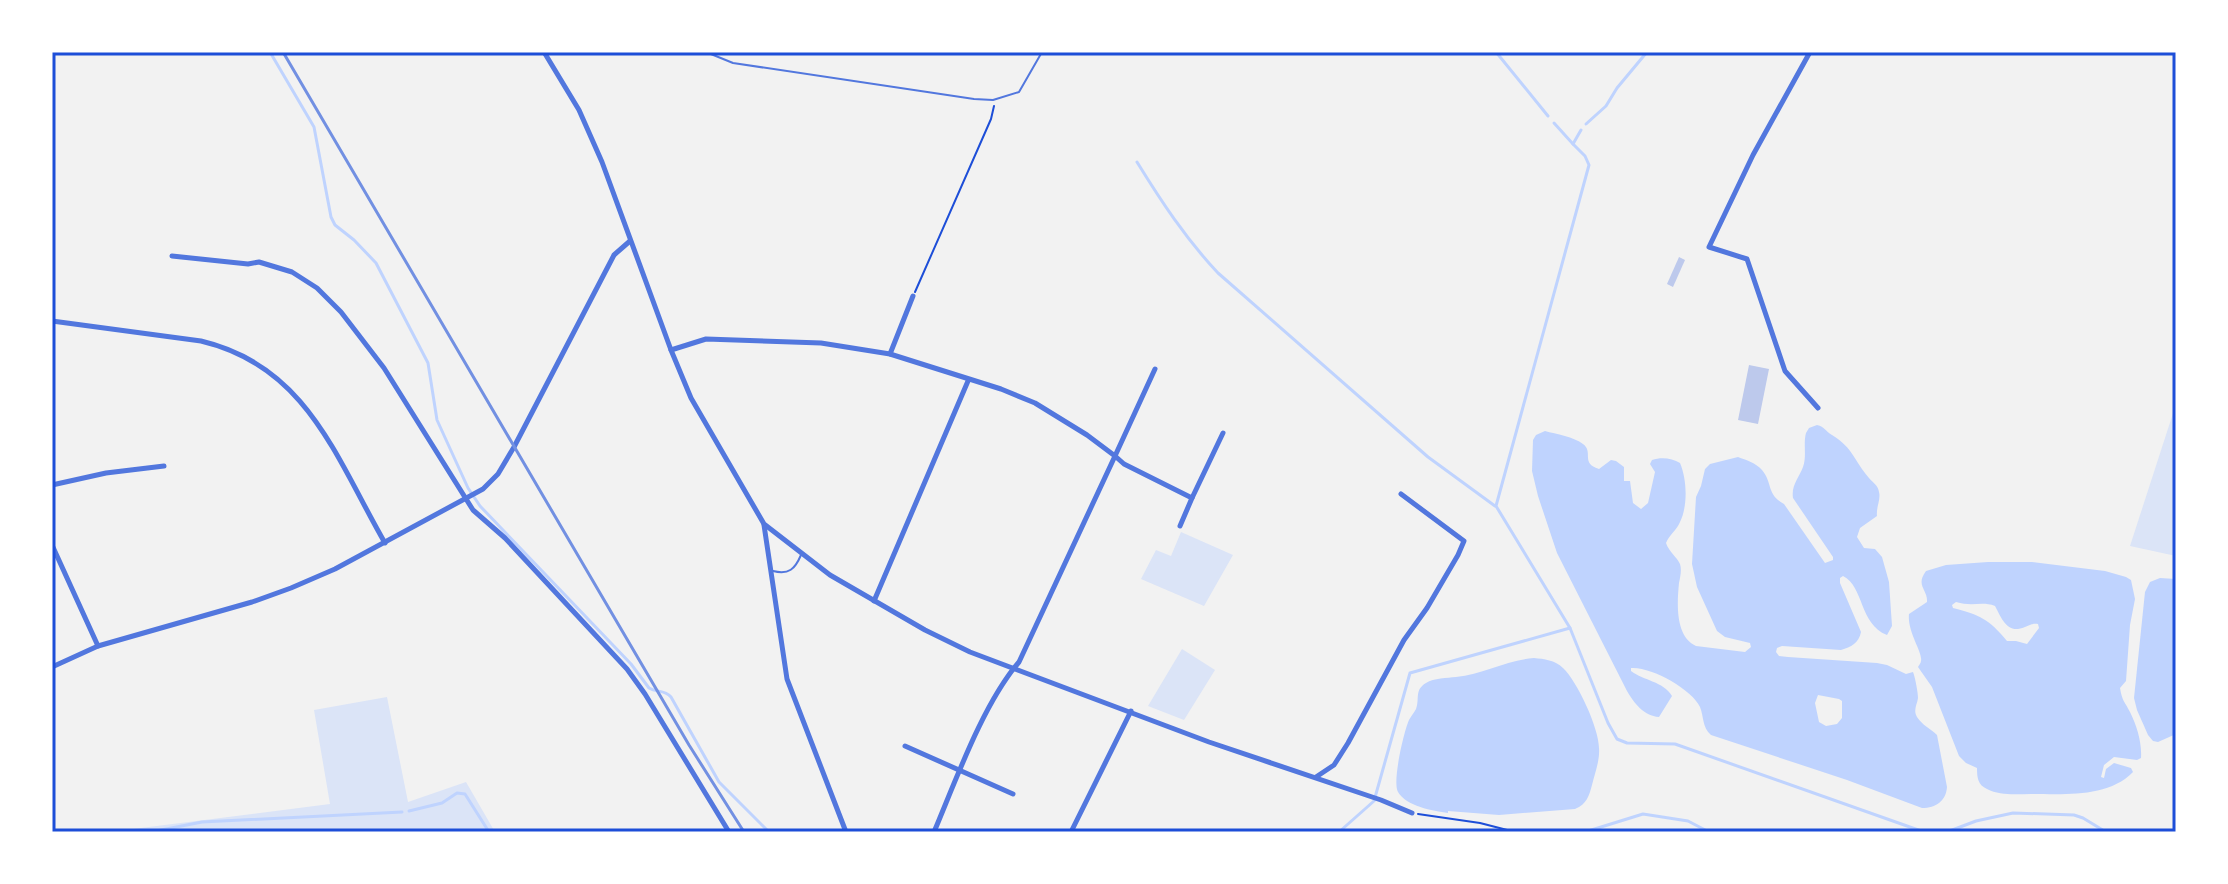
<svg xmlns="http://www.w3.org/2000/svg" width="2228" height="884" viewBox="0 0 2228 884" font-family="'Noto Sans',sans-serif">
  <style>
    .green { fill: #dbe4f7 }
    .water { fill: #bfd3fe; fill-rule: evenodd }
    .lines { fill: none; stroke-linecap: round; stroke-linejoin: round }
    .stream { stroke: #bfd3fe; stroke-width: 3 }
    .building { fill: #bdc9ec }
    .path { stroke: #1d4ed8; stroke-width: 2 }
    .service { stroke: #5277de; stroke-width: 2 }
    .minor { stroke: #5277de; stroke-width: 5 }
    .rail { stroke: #7290e2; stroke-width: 3 }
    .neatline { fill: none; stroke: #1d4ed8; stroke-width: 3 }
  </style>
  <rect width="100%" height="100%" fill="#f2f2f2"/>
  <g class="green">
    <path d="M2176,404V556L2130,546Z"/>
    <path d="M1181,532L1233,555L1204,606L1141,579L1156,550L1171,556Z"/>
    <path d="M1182,649L1215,670L1184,720L1148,706Z"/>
    <path d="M387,697L408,802L466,782L495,832H109L330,804L314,710Z"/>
  </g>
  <g class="water">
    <path d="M1817,425C1825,427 1825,431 1832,435C1854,449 1853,459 1869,478C1873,483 1878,485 1879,492C1881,499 1876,507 1877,516L1860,528L1857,537L1864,548L1875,549L1882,557L1889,582L1892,626L1887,635C1859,624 1864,586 1843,576L1840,578V583L1861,632C1859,643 1851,647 1841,650L1782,646L1777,648L1776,652L1779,656L1788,657L1877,663L1887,665L1906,674L1913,672C1915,677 1918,692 1918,698C1917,705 1913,710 1917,717C1922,725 1931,729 1937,735L1947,787C1946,801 1936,808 1922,808L1847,780L1711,735C1702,727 1704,717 1700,707C1692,689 1650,666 1631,668V671C1644,681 1663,681 1672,696L1659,717C1644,716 1634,703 1627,691L1557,553L1538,496L1532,471L1533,440L1536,435L1545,431C1556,434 1574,437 1583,444C1594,452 1580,463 1599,469L1611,460L1616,461L1624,467V481H1630L1633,503L1641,509L1648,503L1655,472L1650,464L1652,460C1661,457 1672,458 1680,463C1687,479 1688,506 1680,522C1677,530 1669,535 1666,543C1669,552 1677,557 1680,564C1682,570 1680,578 1679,583C1677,603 1675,637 1696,646L1745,652L1751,647L1750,643L1725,637L1717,631L1697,587L1692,564L1696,497L1701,486L1705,469L1710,464L1738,457C1746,460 1756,463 1762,470C1773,483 1766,494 1784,504L1825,563L1833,560V557L1793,498C1791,485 1799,478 1803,467C1807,456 1803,444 1806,433L1809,428ZM1818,695L1839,699L1842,701V718L1837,724L1826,726L1819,722L1815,703Z"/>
    <path d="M1988,562H2032L2105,571L2126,577L2131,580L2135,599L2130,625L2126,681L2120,688C2122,701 2125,702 2130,712C2137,726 2142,743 2141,758L2137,760L2114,757L2104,765L2101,777L2104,778L2106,769L2114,763L2131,768L2133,772C2108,798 2064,794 2031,794C2017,794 2000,796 1987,789C1978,785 1977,778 1977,768L1966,763L1959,756L1932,687L1918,667C1919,665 1921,663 1921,661C1923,652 1907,632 1909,614L1927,602C1928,589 1915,586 1926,571L1946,565ZM1956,602C1972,607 1982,601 1995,606C2000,615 2005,630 2018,629C2026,628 2029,623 2038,624L2039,628L2027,644L2016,641H2007C1989,619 1980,615 1953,608L1952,605Z"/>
    <path d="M2160,578L2176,579V734L2158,742L2153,741L2148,735L2137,710L2134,698L2145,592L2150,582Z"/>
    <path d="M1534,658C1544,659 1555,660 1563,668C1577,681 1599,728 1599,748C1600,760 1595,773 1592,785C1589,796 1587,804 1575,809L1499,815L1448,811V813C1433,811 1406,806 1398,792C1392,782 1404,731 1409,720C1411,716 1414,713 1416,709C1420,699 1414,690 1426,683C1434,678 1447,678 1456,677C1483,674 1507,660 1534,658Z"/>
  </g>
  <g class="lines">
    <g class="stream">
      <path d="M270,52L314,127L331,217L335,225L354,240L376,263L428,363L437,420L468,488L480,506L631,664L649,688C657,693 664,689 671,697L719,782L769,832"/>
      <path d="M1496,52L1548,116"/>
      <path d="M1554,123L1573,144"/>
      <path d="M1586,124L1606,106L1617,88L1647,52"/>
      <path d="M1137,162C1161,201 1186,239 1218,273L1428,457L1495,506"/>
      <path d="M1570,628L1496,506L1589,165L1585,156L1573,144L1581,130"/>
      <path d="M409,811L442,803L457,793L465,794L489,832"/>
      <path d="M151,832L202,822L402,812"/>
      <path d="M1339,832L1374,801L1410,673L1570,628L1608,723L1617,739L1627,743L1675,744L1924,832"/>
      <path d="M1585,832L1643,814L1688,821L1709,832"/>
      <path d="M1947,832L1976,821L2013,813L2074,815L2083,818L2106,832"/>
    </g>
  </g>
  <g class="building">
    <path d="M1679,257L1685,260L1673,287L1667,284Z"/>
    <path d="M1749,365L1769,369L1758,424L1738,420Z"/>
  </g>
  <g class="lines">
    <g class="path">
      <path d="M915,292L991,119L994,106"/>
      <path d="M1418,814L1480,823L1515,832"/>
    </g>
    <g class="service">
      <path d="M706,52L733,63L974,99L993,100L1019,92L1042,52"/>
      <path d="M773,571C789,575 795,569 801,555"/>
    </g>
    <g class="minor">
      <path d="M544,52L579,110L602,162L671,350L691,398L764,524L830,575L925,630L970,652L1209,742L1381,800L1412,813"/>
      <path d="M1810,52L1753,155L1709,247L1747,259L1785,371L1818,408"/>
      <path d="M172,256L248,264L259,262L292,272L317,288L341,312L384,368L473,510L505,538L627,669L645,694L729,832"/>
      <path d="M52,321L201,341C307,366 336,458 385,543"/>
      <path d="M671,350L706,339L821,343L890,354L1001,389L1035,403L1087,435L1115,456L1019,662C983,704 956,780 934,832"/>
      <path d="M890,354L913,296"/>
      <path d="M1155,369L1115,456L1124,464L1192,498L1223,433"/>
      <path d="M52,485L106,473L164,466"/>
      <path d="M764,525L787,679L846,832"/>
      <path d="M1180,526L1192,498"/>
      <path d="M52,545L98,646"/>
      <path d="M874,601L968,381"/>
      <path d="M52,667L98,646L252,602L291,588L335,569L483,489L498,474L514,447L614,255L630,241"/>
      <path d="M905,746L1013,794"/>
      <path d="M1316,777L1334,765L1348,743L1404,640L1427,608L1458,555L1464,541L1401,494"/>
      <path d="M1071,832L1131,711"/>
    </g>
    <path class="rail" d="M283,52L689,745L744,832"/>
  </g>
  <rect width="2228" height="884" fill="none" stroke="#ffffff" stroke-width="108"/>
  <rect x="54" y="54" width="2120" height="776" class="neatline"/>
</svg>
